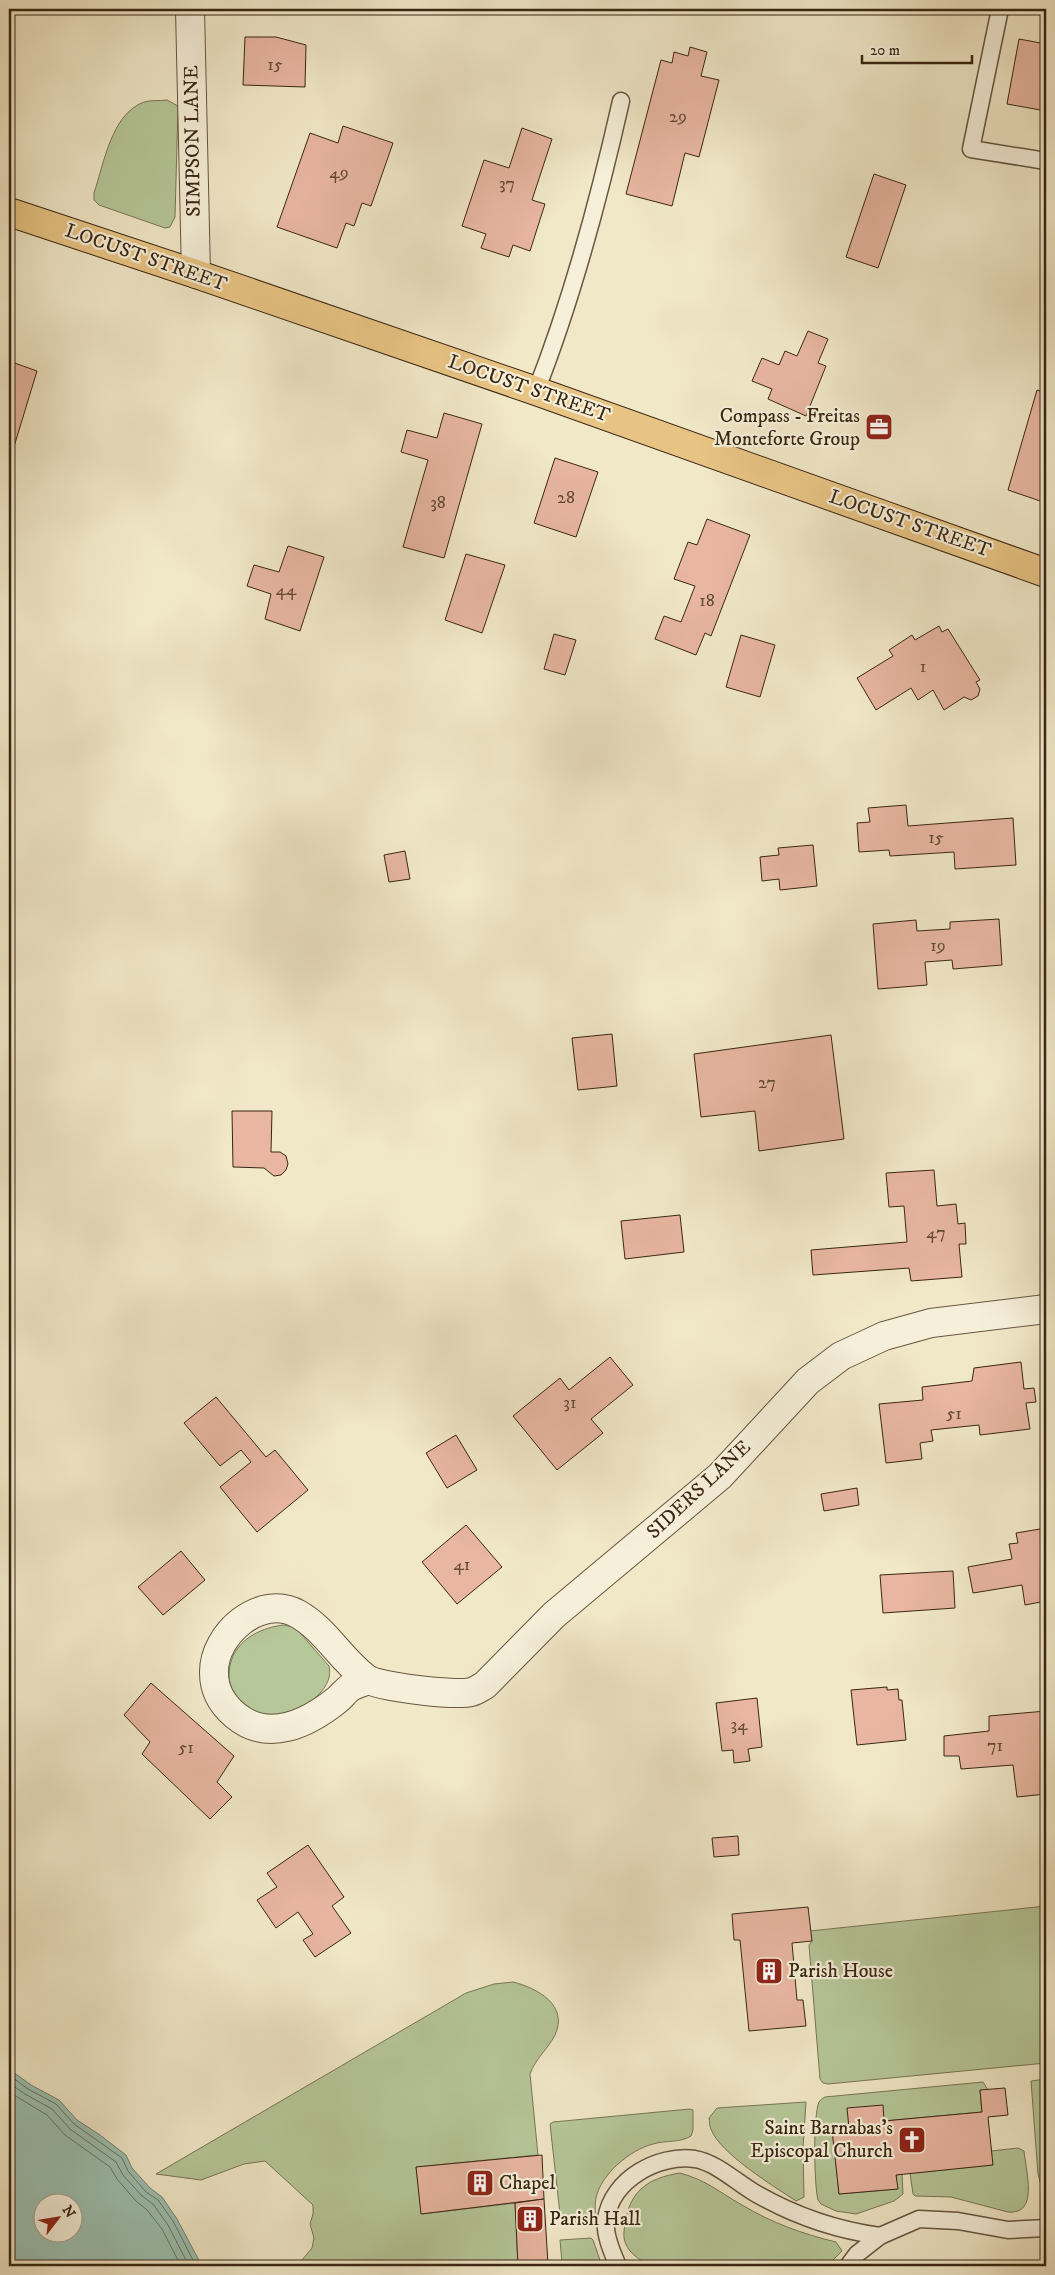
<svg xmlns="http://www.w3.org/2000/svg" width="1055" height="2275" viewBox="0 0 1055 2275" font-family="'IM FELL DW Pica',serif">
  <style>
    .green { fill: #b6c799; stroke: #787656 }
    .water { fill: #9bc0b1; stroke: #748271; fill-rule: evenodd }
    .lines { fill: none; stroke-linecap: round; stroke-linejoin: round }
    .shore { stroke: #6a7362; stroke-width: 1 }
    .building { fill: #e8b6a1; stroke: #392612 }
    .service-casing { stroke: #675640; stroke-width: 19 }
    .minor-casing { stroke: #675640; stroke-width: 30 }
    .trunk-casing { stroke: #392612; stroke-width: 30 }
    .service { stroke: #f6f0db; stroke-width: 16 }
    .minor { stroke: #f6f0db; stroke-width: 28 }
    .trunk { stroke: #e8c484; stroke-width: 28 }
    .labels { text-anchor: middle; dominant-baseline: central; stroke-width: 4.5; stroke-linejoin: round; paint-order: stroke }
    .number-label { font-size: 18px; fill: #654a36 }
    .street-label { font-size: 20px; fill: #392612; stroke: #f6f0db }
    .poi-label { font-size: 20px; fill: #392612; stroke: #f6f0db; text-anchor: start }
  </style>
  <rect width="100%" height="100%" fill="#f1e8c8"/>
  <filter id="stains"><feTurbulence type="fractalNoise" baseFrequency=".004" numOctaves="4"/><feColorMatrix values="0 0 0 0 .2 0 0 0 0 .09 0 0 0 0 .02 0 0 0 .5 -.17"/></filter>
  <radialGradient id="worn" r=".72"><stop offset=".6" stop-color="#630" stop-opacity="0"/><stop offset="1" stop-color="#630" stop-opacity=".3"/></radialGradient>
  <g class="green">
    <path d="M167,100L178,106L175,217L170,227L165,228L99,205L94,200V193C104,164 111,114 144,102C151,100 160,101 167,100Z"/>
    <path d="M283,1625L295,1627L329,1666C332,1680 324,1690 314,1699C236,1763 185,1639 283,1625Z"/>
    <path d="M1046,1906V2063L828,2084L823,2083L820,2079L809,1945L812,1941L810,1931Z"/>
    <path d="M513,1982C537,1988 569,2005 555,2035C548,2049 535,2059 530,2074L538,2155L416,2167L422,2214L515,2203L518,2266H297L312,2248L314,2238L310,2224L313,2214V2205L265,2161L244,2164L201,2180L156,2174L466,1993L494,1984Z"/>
    <path d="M1046,2079V2203L1038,2174L1031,2081Z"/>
    <path d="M983,2082L988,2090L980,2091L982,2112L884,2121L849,2128L833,2130L839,2194L897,2189L896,2175L902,2174L903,2194L894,2201L856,2214L836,2211L821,2204L818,2200C814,2185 813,2115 819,2102C821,2099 822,2099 825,2097Z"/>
    <path d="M806,2102L803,2148L804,2197L796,2201C775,2187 719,2153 711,2129C709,2126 710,2121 709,2118L717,2108Z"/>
    <path d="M690,2109L693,2110V2130L691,2136C680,2143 666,2140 653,2144C630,2150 601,2174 596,2198C594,2206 597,2213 593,2221L561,2223L550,2124L553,2122Z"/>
    <path d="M1018,2148L1024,2151C1026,2172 1039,2215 1008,2212L951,2197L915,2196L913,2194L910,2173L992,2165L991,2151Z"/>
    <path d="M680,2173C706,2180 719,2192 742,2205C772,2223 803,2234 836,2242L842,2251L831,2262L645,2263C641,2260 634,2256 630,2251C623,2242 623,2235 625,2225C629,2191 648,2178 680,2173Z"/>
    <path d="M591,2238L593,2240L602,2266H567V2262L562,2263L560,2240Z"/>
  </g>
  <path class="water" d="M9,2069L31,2085L59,2100L77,2120L100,2135L126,2155L132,2168L150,2188L162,2197L177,2219L202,2266H9ZM42,2202H72V2232H42Z"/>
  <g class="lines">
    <g class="shore">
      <path d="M9,2075L28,2089L56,2104L74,2124L122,2158L128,2171L146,2192L158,2200L173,2221L196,2266"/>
      <path d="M9,2083L25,2094L52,2109L70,2129L116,2162L123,2175L142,2196L153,2204L168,2225L189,2266"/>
      <path d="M9,2092L47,2115L65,2135L110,2167L117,2179L136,2201L147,2210L162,2229L181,2266"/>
    </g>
  </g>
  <g class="building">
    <path d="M245,37H276L306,45L305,87L243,85Z"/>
    <path d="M1019,39L1046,44V111L1007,104Z"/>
    <path d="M690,47L707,52L701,76L719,80L699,157L685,153L672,206L626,194L661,60L672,63L674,52L688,56Z"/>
    <path d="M343,126L393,143L371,206L362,203L354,226L346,223L337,248L277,227L310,133L338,143Z"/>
    <path d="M522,128L552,139L532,200L545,204L530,251L513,245L509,257L481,248L486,234L462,226L484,160L509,168Z"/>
    <path d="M874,174L906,185L878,268L846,257Z"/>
    <path d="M808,331L828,339L818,363L826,366L806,416L768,399L772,389L752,381L762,358L779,365L785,351L797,356Z"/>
    <path d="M9,361L37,371L9,463Z"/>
    <path d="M1037,390L1046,393V503L1008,490Z"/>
    <path d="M444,413L482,424L444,558L403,547L428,460L401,452L407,430L437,438Z"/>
    <path d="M555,458L598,472L576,537L534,523Z"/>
    <path d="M707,519L750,535L711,636L705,633L696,655L655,639L664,616L681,622L695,586L674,579L688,542L697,545Z"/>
    <path d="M288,546L324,557L300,631L265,619L271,594L247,586L254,565L279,572Z"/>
    <path d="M466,554L505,565L482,633L445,620Z"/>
    <path d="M939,626L942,632L948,629L980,680L976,682L980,689L978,696L971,700L964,697L944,710L933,690L918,700L911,688L876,710L857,678L893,656L889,650L912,635L915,640Z"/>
    <path d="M554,634L576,640L565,675L544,669Z"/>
    <path d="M741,635L775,645L760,697L726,687Z"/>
    <path d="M906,805L908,826L1013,818L1016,865L955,869L954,852L890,856L889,850L859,852L857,823L870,822L868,808Z"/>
    <path d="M813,845L817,886L780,890L779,879L762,881L760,857L779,855L778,848Z"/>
    <path d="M405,851L410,879L389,882L384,855Z"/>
    <path d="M999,919L1002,965L953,969L952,960L925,962L927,985L878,989L873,924L916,920L917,931L950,929V922Z"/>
    <path d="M612,1034L617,1086L578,1090L572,1038Z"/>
    <path d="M831,1035L844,1139L759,1151L755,1111L701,1117L694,1054Z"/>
    <path d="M232,1111H272L271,1152H280L286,1156L288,1164L286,1170L281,1175L274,1176L264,1168L233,1167Z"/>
    <path d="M934,1170L937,1206L956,1204L958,1224L965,1223L966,1244H959L962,1277L911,1281L909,1268L813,1275L811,1250L907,1242L904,1206L889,1207L886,1173Z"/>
    <path d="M680,1215L684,1252L625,1259L621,1221Z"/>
    <path d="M610,1357L633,1385L591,1419L603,1433L557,1470L513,1416L560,1378L569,1390Z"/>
    <path d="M1021,1362L1024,1389L1034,1388L1036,1402L1026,1403L1030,1429L980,1435L979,1425L931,1430L933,1441L920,1443L922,1459L886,1463L879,1404L923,1400L922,1387L972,1381L974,1368Z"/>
    <path d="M216,1397L266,1457L275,1450L308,1490L257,1532L220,1487L251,1462L241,1450L220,1466L184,1423Z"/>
    <path d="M456,1435L477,1470L447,1488L426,1453Z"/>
    <path d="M857,1488L859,1505L824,1511L821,1494Z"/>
    <path d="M466,1525L502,1567L457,1604L422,1562Z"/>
    <path d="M1046,1528V1601L1025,1605L1022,1585L973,1593L968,1567L1012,1559L1009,1544L1018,1543L1016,1533Z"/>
    <path d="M181,1551L205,1580L163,1615L138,1587Z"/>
    <path d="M953,1571L955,1608L883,1613L880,1575Z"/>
    <path d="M151,1683L234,1756L217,1782L232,1797L210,1819L142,1754L150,1742L124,1715Z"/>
    <path d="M887,1687V1690L898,1689L899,1700H902L906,1740L857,1745L851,1690Z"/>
    <path d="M757,1698L762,1747L748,1749L750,1761L734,1763L733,1750L722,1751L716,1703Z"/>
    <path d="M1046,1711V1794L1017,1797L1013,1765L961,1769L959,1756H944V1736L989,1731V1716Z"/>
    <path d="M738,1836L739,1855L714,1857L712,1838Z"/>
    <path d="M308,1845L344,1897L332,1906L351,1933L315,1957L303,1940L313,1934L298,1912L276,1928L257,1900L277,1887L267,1873Z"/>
    <path d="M808,1907L812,1941L792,1943L797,2000H803L806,2026L749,2031L740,1940H734L732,1914Z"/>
    <path d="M1005,2088L1008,2115L988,2117L993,2165L896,2175L898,2189L839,2194L832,2130L849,2128L847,2108L883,2105L884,2121L982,2112L980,2090Z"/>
    <path d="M542,2155L544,2199L421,2214L416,2167Z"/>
    <path d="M544,2199L548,2264L567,2262V2266H518L515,2203Z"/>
  </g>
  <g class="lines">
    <defs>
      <g id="service">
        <path d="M1000,9L971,149L1046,161"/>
        <path d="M536,391C573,297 599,199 621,101"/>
        <path d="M618,2266C612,2252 604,2234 606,2219C612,2179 658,2154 695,2159C717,2163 736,2182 755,2193C793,2215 836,2230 880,2236"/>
        <path d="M848,2266L857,2254L880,2236L919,2219L958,2221L1008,2230L1046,2228"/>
      </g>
      <g id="minor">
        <path d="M190,9L196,274"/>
        <path d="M369,1680C363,1682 356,1684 351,1687C346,1690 342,1696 337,1700C307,1724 268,1743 235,1715C222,1704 214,1690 214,1673C213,1634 261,1593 298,1614C326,1630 341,1660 367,1679C379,1687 456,1696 471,1692C476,1691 481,1687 485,1685L554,1615L720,1476L808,1381L841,1356L884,1336L931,1323L1046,1309"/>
      </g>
      <path id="trunk" d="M9,212L196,274L536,391L1046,573"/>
    </defs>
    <use href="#service" class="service-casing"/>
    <use href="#minor" class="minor-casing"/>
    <use href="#trunk" class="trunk-casing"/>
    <use href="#service" class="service"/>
    <use href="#minor" class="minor"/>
    <use href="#trunk" class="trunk"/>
  </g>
  <defs>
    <symbol id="office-square" viewBox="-11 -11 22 22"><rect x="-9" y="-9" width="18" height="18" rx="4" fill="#8f2418" stroke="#f6f0db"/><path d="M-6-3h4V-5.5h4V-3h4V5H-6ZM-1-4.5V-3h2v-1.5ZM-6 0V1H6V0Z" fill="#fff"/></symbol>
    <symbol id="building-square" viewBox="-11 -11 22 22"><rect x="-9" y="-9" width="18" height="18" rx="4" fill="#8f2418" stroke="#f6f0db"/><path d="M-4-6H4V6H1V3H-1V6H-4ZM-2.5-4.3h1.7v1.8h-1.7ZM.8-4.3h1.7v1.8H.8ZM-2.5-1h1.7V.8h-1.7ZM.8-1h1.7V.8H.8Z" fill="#fff"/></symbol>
    <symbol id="church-square" viewBox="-11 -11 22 22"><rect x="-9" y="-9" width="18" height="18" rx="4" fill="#8f2418" stroke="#f6f0db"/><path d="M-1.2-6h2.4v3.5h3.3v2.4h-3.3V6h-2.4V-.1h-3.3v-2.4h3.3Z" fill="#fff"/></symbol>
  </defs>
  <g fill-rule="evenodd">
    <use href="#office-square" x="863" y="411" width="32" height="32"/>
    <use href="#building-square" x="753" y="1955" width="32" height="32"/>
    <use href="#church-square" x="896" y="2124" width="32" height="32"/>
    <use href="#building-square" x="464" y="2167" width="32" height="32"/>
    <use href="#building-square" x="514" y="2203" width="32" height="32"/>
  </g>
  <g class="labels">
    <g class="number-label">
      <text x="275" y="65">15</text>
      <text x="678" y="117">29</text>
      <text x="339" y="173">49</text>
      <text x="507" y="184">37</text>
      <text x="566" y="498">28</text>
      <text x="438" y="503">38</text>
      <text x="286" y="590">44</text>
      <text x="707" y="601">18</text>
      <text x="923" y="667">1</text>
      <text x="936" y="838">15</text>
      <text x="938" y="946">19</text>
      <text x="767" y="1083">27</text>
      <text x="936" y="1233">47</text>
      <text x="570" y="1403">31</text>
      <text x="954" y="1414">51</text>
      <text x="462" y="1565">41</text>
      <text x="739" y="1725">34</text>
      <text x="995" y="1746">71</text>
      <text x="186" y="1748">51</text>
    </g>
    <g class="street-label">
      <text transform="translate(193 141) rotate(-91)">SIMPSON LANE</text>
      <text transform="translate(146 258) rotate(19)">LOCUST STREET</text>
      <text transform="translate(529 389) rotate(19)">LOCUST STREET</text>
      <text transform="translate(910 524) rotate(19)">LOCUST STREET</text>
      <text transform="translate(699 1490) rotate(-43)">SIDERS LANE</text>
    </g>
    <g class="poi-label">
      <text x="860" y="416" text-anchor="end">Compass - Freitas<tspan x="860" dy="23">Monteforte Group</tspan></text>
      <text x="788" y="1971">Parish House</text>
      <text x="893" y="2128" text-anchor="end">Saint Barnabas's<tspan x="893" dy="23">Episcopal Church</tspan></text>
      <text x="499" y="2183">Chapel</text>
      <text x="549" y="2219">Parish Hall</text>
    </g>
  </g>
  <rect width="1055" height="2275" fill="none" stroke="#f1e8c8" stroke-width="30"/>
  <rect x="10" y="10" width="1035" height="2255" fill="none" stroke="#392612" stroke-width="2.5"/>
  <rect x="15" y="15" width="1025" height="2245" fill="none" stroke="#392612"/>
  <g transform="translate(58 2218) rotate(59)"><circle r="24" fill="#f6f0db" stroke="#aa9f8b"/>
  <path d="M0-4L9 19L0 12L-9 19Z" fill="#8f2418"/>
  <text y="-8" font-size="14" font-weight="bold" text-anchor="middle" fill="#392612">N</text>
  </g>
  <path d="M862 55v8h110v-8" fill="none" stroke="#392612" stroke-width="2.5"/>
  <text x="870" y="55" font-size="15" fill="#392612" stroke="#f6f0db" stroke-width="4" paint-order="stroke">20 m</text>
  <rect width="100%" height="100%" filter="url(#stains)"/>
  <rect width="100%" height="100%" fill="url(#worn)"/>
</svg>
